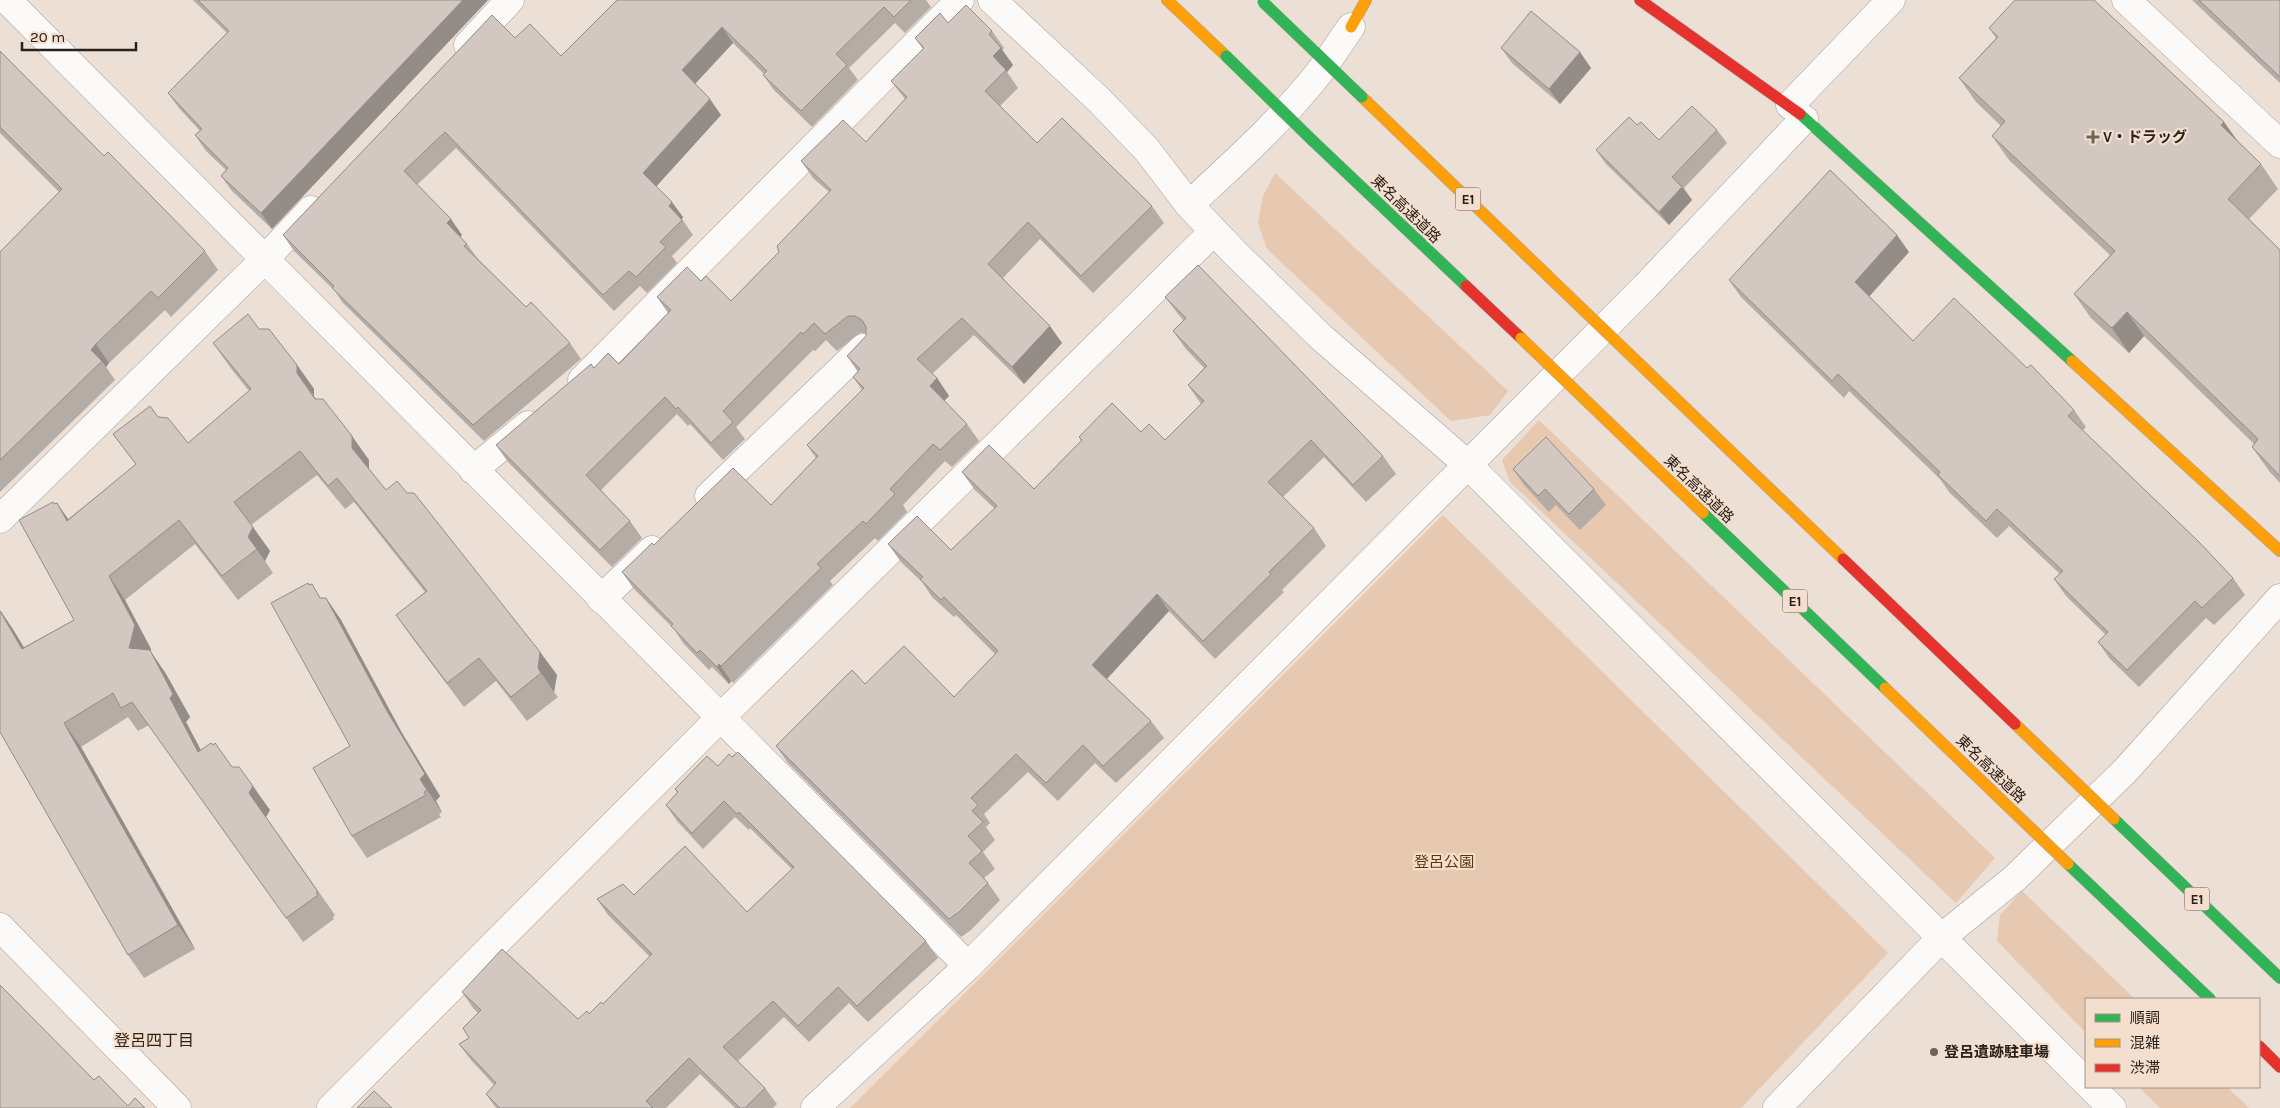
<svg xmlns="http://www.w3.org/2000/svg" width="2280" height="1108" viewBox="0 0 2280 1108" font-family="Karla,'Noto Sans JP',sans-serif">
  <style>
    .green { fill: #e7c8b0 }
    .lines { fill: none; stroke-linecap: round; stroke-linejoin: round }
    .street-casing { stroke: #a9a099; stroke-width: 29 }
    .fast-casing { stroke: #a9a099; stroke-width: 12 }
    .slow-casing { stroke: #a9a099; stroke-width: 12 }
    .jam-casing { stroke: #a9a099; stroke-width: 12 }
    .street { stroke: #fcfaf9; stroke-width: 28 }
    .fast { stroke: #30b455; stroke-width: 11 }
    .slow { stroke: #ff9f0a; stroke-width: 11 }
    .jam { stroke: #e5322d; stroke-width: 11 }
    .fast-bridge-casing { stroke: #a9a099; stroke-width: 12; stroke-linecap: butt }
    .slow-bridge-casing { stroke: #a9a099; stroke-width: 12; stroke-linecap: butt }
    .jam-bridge-casing { stroke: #a9a099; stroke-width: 12; stroke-linecap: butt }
    .fast-bridge { stroke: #30b455; stroke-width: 11 }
    .slow-bridge { stroke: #ff9f0a; stroke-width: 11 }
    .jam-bridge { stroke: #e5322d; stroke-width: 11 }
    .wall { fill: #b5aca6 }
    .shaded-wall { fill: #938c87 }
    .building { fill: #d2c8c1; stroke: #938c87 }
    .poi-dot { fill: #6d645c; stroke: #f4decd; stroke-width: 2 }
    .labels { text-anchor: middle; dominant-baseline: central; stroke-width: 4.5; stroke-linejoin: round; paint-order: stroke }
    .shield { fill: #f4decd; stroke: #665a50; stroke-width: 1 }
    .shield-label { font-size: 14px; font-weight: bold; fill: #29211b }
    .poi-label { font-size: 15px; font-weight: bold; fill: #29211b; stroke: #f4decd; text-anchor: start }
    .street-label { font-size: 15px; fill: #29211b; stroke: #f4decd }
    .park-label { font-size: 15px; fill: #623506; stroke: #f4decd }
    .neighbourhood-label { font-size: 16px; fill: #29211b; stroke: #f4decd }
  </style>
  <rect width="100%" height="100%" fill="#ebdfd6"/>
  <g class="green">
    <path d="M1275,173L1508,391L1490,415L1451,421L1267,249L1258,223L1263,196Z"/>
    <path d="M1539,420L1995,858L1956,903L1510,482L1502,460Z"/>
    <path d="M1443,515L1888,953L1741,1108H850Z"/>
    <path d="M2022,891L2135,999H2086V1033L1997,941L2000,915Z"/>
    <path d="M2139,1087H2227L2249,1108H2160Z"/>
  </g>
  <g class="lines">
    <defs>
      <g id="street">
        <path d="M7,0L968,966"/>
        <path d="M992,0L1099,100L1147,150L1189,205L1235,253L1321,337L1467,464L2086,1082"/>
        <path d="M2126,0L2280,144"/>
        <path d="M468,45L510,0"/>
        <path d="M1790,105L1891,0"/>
        <path d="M1189,205C1234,163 1280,122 1318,74C1330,59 1340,42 1351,27"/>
        <path d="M582,380L960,0"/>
        <path d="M473,470L528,425"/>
        <path d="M709,496L863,348"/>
        <path d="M0,519L264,260L311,210"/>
        <path d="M601,599L652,550"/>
        <path d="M0,927L177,1108"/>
        <path d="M2091,1087L2112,1108"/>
        <path d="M331,1108L721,717L1214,231"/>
        <path d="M815,1108L968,966L1645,287L1804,119"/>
        <path d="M1777,1108L1941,938L2015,878L2125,771L2280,598"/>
      </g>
      <g id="fast">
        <path d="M1800,114L2072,361"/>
        <path d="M1313,141L1466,286"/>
        <path d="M2114,819L2280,978"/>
        <path d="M2068,864L2210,999"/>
      </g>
      <g id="slow">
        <path d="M1167,0L1226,56"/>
        <path d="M1351,27L1366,0"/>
        <path d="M1362,97L1575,302"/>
        <path d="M2072,361L2280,551"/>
      </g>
      <g id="jam">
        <path d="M1640,0L1800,114"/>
        <path d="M1466,286L1521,338"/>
        <path d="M2259,1046L2280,1067"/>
      </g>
    </defs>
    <use href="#street" class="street-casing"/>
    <use href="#fast" class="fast-casing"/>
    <use href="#slow" class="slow-casing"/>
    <use href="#jam" class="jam-casing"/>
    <use href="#street" class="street"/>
    <use href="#fast" class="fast"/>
    <use href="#slow" class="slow"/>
    <use href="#jam" class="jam"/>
    <defs>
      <g id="fast-bridge">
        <path d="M1263,2L1362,97"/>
        <path d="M1226,56L1313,141"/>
        <path d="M1703,513L1885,688"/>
      </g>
      <g id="slow-bridge">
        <path d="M1575,302L1843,559"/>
        <path d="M1521,338L1703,513"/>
        <path d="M1885,688L2068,864"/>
        <path d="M2015,724L2114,819"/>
      </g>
      <path id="jam-bridge" d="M1843,559L2015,724"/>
    </defs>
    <use href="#fast-bridge" class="fast-bridge-casing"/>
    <use href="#slow-bridge" class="slow-bridge-casing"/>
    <use href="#jam-bridge" class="jam-bridge-casing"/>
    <use href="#fast-bridge" class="fast-bridge"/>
    <use href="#slow-bridge" class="slow-bridge"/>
    <use href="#jam-bridge" class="jam-bridge"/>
  </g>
  <g class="wall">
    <path d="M193,0H488L272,229L232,191L221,176L226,170L206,151L195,135L200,131L179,108L168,93L227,33Z"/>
    <path d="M617,0H926L931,7L905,33L895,23L849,68L858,80L812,127L774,90L763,75L764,74L733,43L695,84L721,115L656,186L683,217L682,219L693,235L672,256L677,263L647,293L640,286L614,311L456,148L417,185L462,235L460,237L467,244L478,259L526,307L570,343L581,359L484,441L343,303L335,291L294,251L283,235L515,38L561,56Z"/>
    <path d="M2192,0H2280V83Z"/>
    <path d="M948,23L992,31L1004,48L1002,50L1013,65L1007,72L1018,88L1000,106L1037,143L1152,206L1164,223L1093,293L1040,239L1003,278L1062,343L1024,384L974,335L932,374L937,378L949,396L944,401L967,424L979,441L952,467L945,461L903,505L907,512L878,541L875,538L830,581L833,585L733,683L731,681L729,684L712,667L709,670L683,643L674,629L634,589L622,572L654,545L771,505L816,458L807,445L862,390L853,377L858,372L847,356L866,336V333H860L837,351L826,340L815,351L813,350L736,427L745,439L723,460L690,424L688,426L677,414L601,490L630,521L642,538L612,567L508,462L496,445L594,368L619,364L668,313L657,297L701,281L731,301L779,252L829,192L813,178L801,161L866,142L905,99L891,81L923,49L915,38Z"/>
    <path d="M1989,28L2224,122L2238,142L2261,164L2278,189L2249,219L2280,250V483L2269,471L2252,447L2254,444L2144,336L2129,353L2091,318L2074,294L2110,255L2009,160L1992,136L2001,126L1976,102L1959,78L1996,38Z"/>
    <path d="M1501,48L1591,68L1560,104L1512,63Z"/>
    <path d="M0,51L104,156L205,251L218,270L171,317L165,310L109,363L106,367L115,380L0,492V252L59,192L0,133Z"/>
    <path d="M1637,125L1659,140L1717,130L1727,143L1684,188L1692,200L1669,225L1606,164L1596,150Z"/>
    <path d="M1909,252L1869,296L1913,341L2027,368L2074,410L2086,427L2082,431L2233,578L2245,595L2214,625L2206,618L2139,687L2110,659L2098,642L2106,635L2066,596L2054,579L2060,574L2009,526L1997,538L1949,492L1940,479L1849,391L1844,398L1741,297L1729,280Z"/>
    <path d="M1165,297L1383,456L1396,474L1366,502L1324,457L1283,497L1314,528L1326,546L1282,590L1284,592L1215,659L1169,611L1107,679L1151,721L1164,738L1116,783L1095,763L1058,801L1028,772L984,814L990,823L986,827L995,840L983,852L995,869L984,878L988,883L1000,900L971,930L961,937L788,763L776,746L865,684L954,697L995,654L956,615L954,617L932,597L922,582L901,562L888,544L951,550L995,509L974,489L962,472L1034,489L1081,441L1079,437L1141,432L1165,440L1201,404L1188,385L1204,368L1186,349L1173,331L1184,321L1178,314Z"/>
    <path d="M259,329L297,365L314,389V396L369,460V469L386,490L540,652L557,675L554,692L558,697L527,721L496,681L464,707L413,639L396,615L425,592L354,502L345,509L317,475L251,525L270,551L265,561L273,573L238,600L195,544L125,600L151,649V652L166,674L190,717L186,722L201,750L232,767L270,810L266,817L335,915L333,917L334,919L303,942L149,725L138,731L128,717L81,747L195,949L144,978L128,955L0,610L14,631L24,647L74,620L68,519L136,465L113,434L158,417L188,443L249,391L230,367L213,343Z"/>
    <path d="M1513,469L1594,489L1606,505L1580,530L1556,505L1549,512L1524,485Z"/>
    <path d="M309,585L321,598H326L341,620L402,733L440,796L436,801L442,812L439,814L441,817L367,858L352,836L350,746Z"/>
    <path d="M718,766L926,941L938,958L868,1022L849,1003L809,1042L784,1017L738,1061L765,1088L777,1104L773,1108H735L700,1074L666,1108H496L486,1094L494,1085L471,1060L459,1044L469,1038L478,1013L473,1008L462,992L578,1019L589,1014L603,1004L650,957L608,915L597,899L634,895L747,912L792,869L750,828L749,830L735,817L703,849L677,821L666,805L677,793L675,789Z"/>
  </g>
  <g class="shaded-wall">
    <path d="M463,0H488L272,229L261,213Z"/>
    <path d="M722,27L733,43L693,86L682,70Z"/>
    <path d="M1001,48L1013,65L1007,72L993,56Z"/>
    <path d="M1580,52L1591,68L1560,104L1549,89Z"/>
    <path d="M710,99L721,115L654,189L643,173Z"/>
    <path d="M2224,122L2241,146L2221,125Z"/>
    <path d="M1682,187L1692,200L1669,225L1659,212Z"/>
    <path d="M672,202L683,217L680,221L669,206Z"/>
    <path d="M451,219L462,235L458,239L447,223Z"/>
    <path d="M1897,235L1909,252L1867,299L1855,282Z"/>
    <path d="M2127,312L2144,336L2129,353L2112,328Z"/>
    <path d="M1050,326L1062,343L1024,384L1012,367Z"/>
    <path d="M96,344L109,363L106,367L102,361L91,350Z"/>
    <path d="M297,365L314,389V396L297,373Z"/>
    <path d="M937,378L949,396L942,403L930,386Z"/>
    <path d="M352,436L369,460V471L352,448Z"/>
    <path d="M57,503L73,526L67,521Z"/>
    <path d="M253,527L270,551L265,561L248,537Z"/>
    <path d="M109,576L125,600L151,649V652L166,674L190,717L186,722L214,776L129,648Z"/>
    <path d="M1157,594L1169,611L1104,682L1092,665Z"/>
    <path d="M326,598L341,620L402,733L440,796L436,801L442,812L427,790L420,779L387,711Z"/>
    <path d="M0,610L14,631L38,672L22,649Z"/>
    <path d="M540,652L557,675L554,692L538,668Z"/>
    <path d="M719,664L731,681L729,684L717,667Z"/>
    <path d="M64,723L81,747L195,949L178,925Z"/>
    <path d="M253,786L270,810L266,817L335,915L249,793Z"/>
  </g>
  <g class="building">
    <path d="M198,0H463L261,213L221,176L228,168L195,135L202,129L168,93L229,31Z"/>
    <path d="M617,0H911L894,17L884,7L836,54L847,65L801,111L763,75L767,71L722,27L682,70L710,99L643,173L672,202L669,206L682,220L660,242L666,247L636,277L629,271L603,295L445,132L404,171L451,219L447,223L467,244L464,246L526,307L531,302L570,343L473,425L332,288L334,286L283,235L492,15L515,38L530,24L561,56Z"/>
    <path d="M2015,0H2094L2224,122L2221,125L2261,164L2228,199L2280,250V476L2252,447L2258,439L2127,312L2112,328L2074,294L2115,251L1992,136L2005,121L1959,78L1998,37L1989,28Z"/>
    <path d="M2199,0H2280V77Z"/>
    <path d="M966,5L992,31L989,34L1001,48L993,56L1006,70L985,91L1037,143L1062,118L1152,206L1081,276L1028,222L988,264L1050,326L1012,367L962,318L917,359L937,378L930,386L967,424L940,450L933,444L890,489L895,494L866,524L863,521L817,564L821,568L721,666L719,664L717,667L700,650L697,653L671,626L673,624L622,572L652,543L654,545L733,468L771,505L818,456L807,445L864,388L853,377L860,369L847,356L866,336V327L862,320L855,316H848L825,334L814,323L803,334L801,332L723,411L733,422L711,443L678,407L676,409L665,397L586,475L630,521L600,550L496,445L591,364L594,368L608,353L619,364L671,310L657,297L687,267L701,281L706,276L731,301L779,252L777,246L831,190L801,161L843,120L866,142L907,97L891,81L924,48L915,38L940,13L948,23Z"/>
    <path d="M1531,11L1580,52L1549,89L1501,48Z"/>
    <path d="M0,51L104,156L108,152L205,251L158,298L151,291L96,344L91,350L102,361L0,460V252L62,189L0,127Z"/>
    <path d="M1692,106L1717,130L1672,177L1682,187L1659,212L1596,150L1629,117L1637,125L1641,122L1659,140Z"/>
    <path d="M1830,170L1897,235L1855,282L1913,341L1954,298L2027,368L2031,365L2074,410L2068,416L2199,542L2233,578L2202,608L2195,601L2127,670L2098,642L2108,632L2054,579L2063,571L1997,509L1986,521L1938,475L1940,472L1838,374L1832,381L1729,280Z"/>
    <path d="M1198,265L1383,456L1353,485L1311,440L1268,482L1314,528L1269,572L1271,574L1203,641L1157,594L1092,665L1151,721L1103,766L1083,745L1046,783L1016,754L971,798L978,805L972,811L983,822L968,836L982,851L969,863L988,883L959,912L949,919L776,746L852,670L865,684L904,646L954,697L998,651L944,597L941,600L920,579L923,577L888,544L917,516L951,550L997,506L962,472L989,445L1034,489L1082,440L1079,437L1112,403L1141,432L1149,424L1165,440L1204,401L1188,385L1207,366L1173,331L1186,318L1165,297Z"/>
    <path d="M248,314L259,329H269L297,365V373L315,399H323L352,436V448L386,490L397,481L407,493H414L540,652L538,668L541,673L511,697L479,658L447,683L396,615L427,591L337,478L328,486L300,451L234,502L253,527L248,537L257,549L222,576L179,520L109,576L135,625L129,648L150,650L173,694L170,698L198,752L211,743L213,745L215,743L232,767H239L253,786L249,793L318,892L316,893L318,895L286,918L132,702L121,708L113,693L64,723L178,925L128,955L0,732V611L22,649L74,620L19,520L53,502L54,504L57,503L67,521L136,464L113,434L150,406L158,417L168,418L188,443L251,389L213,343Z"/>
    <path d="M1546,437L1594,489L1569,514L1545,489L1538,496L1513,469Z"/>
    <path d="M308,583L309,585L312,584L320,598H326L387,711L425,774L420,779L427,790L424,792L426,795L352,836L313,768L350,746L271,603Z"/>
    <path d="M738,752L926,941L857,1006L838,987L798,1026L773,1001L723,1047L765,1088L745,1108H740L689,1058L646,1101L653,1108H500L486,1094L496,1083L459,1044L469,1038L463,1028L481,1010L462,992L502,949L578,1019L587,1011L589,1014L601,1002L603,1004L652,954L597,899L623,884L634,895L685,846L747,912L794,867L739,812L737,814L724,801L692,833L666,805L678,792L675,789L707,756L718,766L729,754L732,757Z"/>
    <path d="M0,985L94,1080L99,1076L128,1106L135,1098L145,1108H0Z"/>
    <path d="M374,1091L392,1108H357Z"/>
  </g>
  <g class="poi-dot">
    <path d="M2090.5 129.5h5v5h5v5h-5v5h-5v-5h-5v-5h5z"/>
    <circle cx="1934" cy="1052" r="5"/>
  </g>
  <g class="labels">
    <g class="shield">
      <rect x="1455.5" y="187.5" width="25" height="23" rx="4"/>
      <rect x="1782.5" y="589.5" width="25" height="23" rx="4"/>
      <rect x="2184.5" y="887.5" width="25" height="23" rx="4"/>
    </g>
    <g class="shield-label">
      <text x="1468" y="199">E1</text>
      <text x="1795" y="601">E1</text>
      <text x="2197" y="899">E1</text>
    </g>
    <g class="poi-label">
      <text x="2103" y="137">V・ドラッグ</text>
      <text x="1944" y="1052">登呂遺跡駐車場</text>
    </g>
    <g class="street-label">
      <text transform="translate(1406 209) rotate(44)">東名高速道路</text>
      <text transform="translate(1699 489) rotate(44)">東名高速道路</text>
      <text transform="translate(1991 769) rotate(44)">東名高速道路</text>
    </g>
    <g class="park-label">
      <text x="1444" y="862">登呂公園</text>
    </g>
    <g class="neighbourhood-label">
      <text x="154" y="1040">登呂四丁目</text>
    </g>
  </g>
  <rect x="2085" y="998" width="175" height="90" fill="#f4decd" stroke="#a39286"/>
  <rect x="2095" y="1014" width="25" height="8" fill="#30b455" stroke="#a39286"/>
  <text x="2130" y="1023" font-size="15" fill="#29211b">順調</text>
  <rect x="2095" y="1039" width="25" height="8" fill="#ff9f0a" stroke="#a39286"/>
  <text x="2130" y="1048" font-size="15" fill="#29211b">混雑</text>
  <rect x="2095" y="1064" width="25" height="8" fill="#e5322d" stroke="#a39286"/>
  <text x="2130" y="1073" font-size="15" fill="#29211b">渋滞</text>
  <path d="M22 42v8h114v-8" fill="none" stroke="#29211b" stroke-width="2.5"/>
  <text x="30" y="42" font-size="15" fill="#29211b" stroke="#f4decd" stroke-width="4" paint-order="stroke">20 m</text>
</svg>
